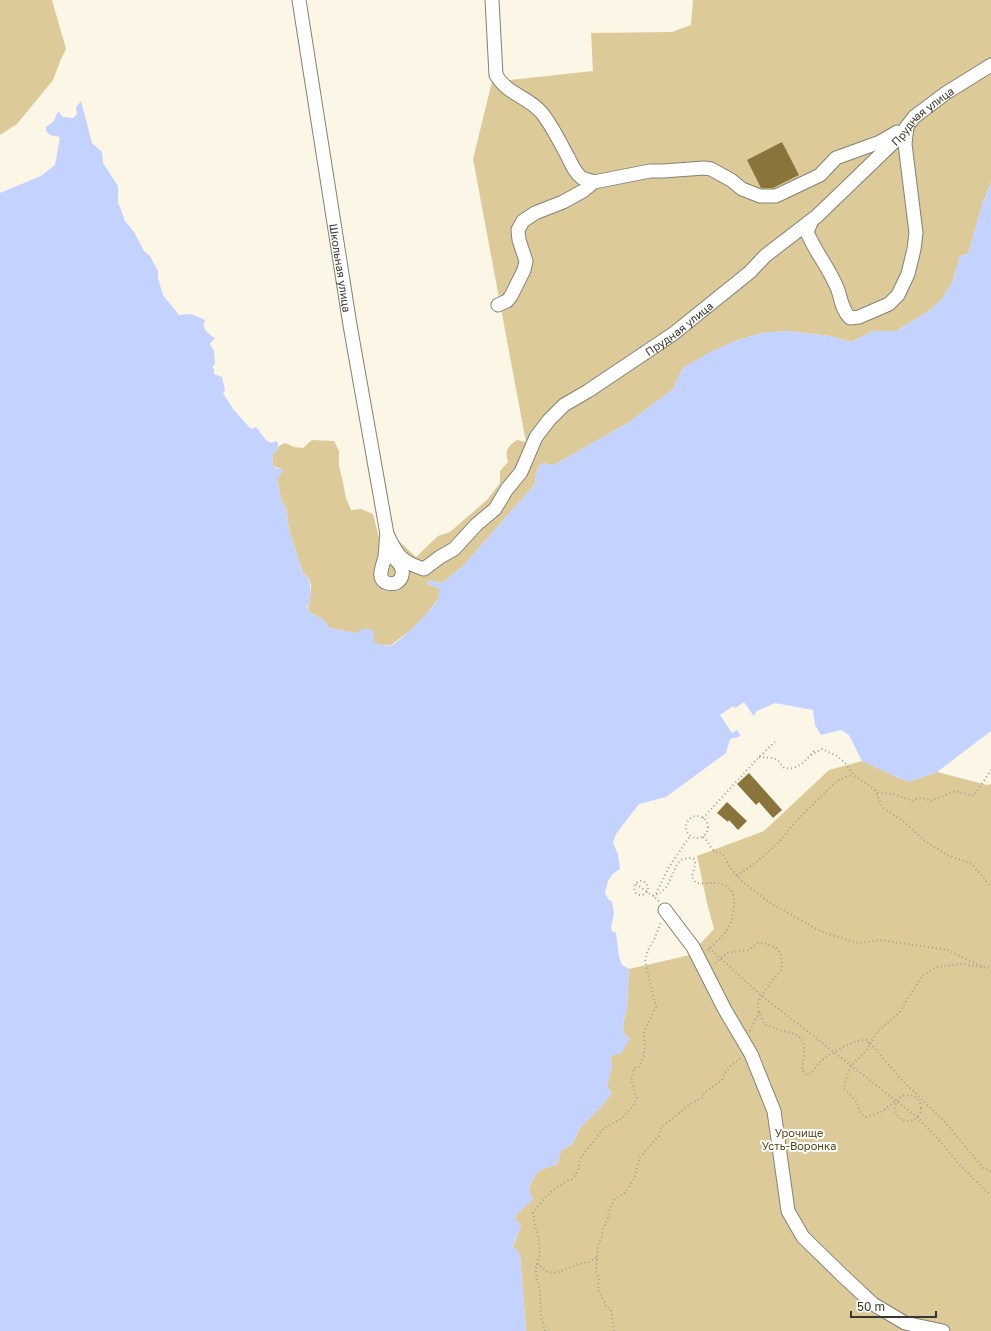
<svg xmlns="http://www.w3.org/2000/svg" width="991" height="1331" viewBox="0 0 991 1331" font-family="'Golos Text',sans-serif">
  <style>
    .green { fill: #dcca98 }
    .water { fill: #c3d2ff }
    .pier { fill: #fcf6e7 }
    .building { fill: #89743b }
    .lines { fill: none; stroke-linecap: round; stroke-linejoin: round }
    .minor-casing { stroke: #858073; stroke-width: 15 }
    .path { stroke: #a29e93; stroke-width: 2; stroke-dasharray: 1 3; stroke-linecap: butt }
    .minor { stroke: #fff; stroke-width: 13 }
    .labels { text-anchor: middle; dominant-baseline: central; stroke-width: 4; stroke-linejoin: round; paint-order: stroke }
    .street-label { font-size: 11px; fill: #383630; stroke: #fff }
    .park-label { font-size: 11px; fill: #564619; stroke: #fff }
  </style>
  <rect width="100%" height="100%" fill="#fcf6e7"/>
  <g class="green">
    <path d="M0,0H52L66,49L61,59L53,80L17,124L0,135Z"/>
    <path d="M693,0H991V182L983,202L968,254L960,256L952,283L942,299L929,311L896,331H873L851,342L830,336L788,331L762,333L735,341L683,368L673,389L628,423L554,465L542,463L536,472L535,484L462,567L442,583L430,580L427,584L440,589L439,598L425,616L411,630L391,645H379L356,633L329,628L324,620L309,612C305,598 319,584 303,573L289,530L286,507L282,502L277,479L283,470L272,465L273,454L278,450L279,446L285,443L294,447L303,448L312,440L334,441L339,451V466L342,478L346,498L351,510L361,509L373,514L379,537L400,542L416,557L438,536L450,532L487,500L500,483V471L508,462C505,450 507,447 517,440L526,442L473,159L492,82L593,71L591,33L672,32L691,25Z"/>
    <path d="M862,761L908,782L937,772L987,785L991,784V1331H526L520,1255L513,1247L521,1226L514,1217L533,1199L529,1191C534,1172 539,1169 557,1165L561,1151L573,1143L580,1128L600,1108L612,1093L607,1087L612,1065L610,1060L613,1055L630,1038L623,1033L624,1020L627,1008L629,969L690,955L714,929L707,903L697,856L764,831L829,770Z"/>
  </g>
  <path class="water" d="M81,101L92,143L102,152L103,163L118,186V202L125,221L134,232L144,251L150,256L158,271V278L163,295L179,315L191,314L205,320C201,329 208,333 215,338L210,344L214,351L215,364L212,367L214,369V374L222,377L225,390L223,393L233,409L251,429L256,427L266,440L271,443L276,441L278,443V450L273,454L272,465L278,469L283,468V470L277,479L282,502L286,507L289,530L303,573C309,578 310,581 310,588C310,593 313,594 309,599L311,603L307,606C310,618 319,614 325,621C327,623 328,626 329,628L356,633L365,628L374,631V642C379,644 386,647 392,645C401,641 434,608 438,599C439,596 439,592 440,589L427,584L430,580L442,583L462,567L535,484L536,472L542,463L554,465L628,423L673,389L683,368L708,353L735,341L762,333L788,331L830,336L851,342L873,331H896L929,311L942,299L952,283L960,256L968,254L983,202L991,182V731L937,772L908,782L862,761L849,735L841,730L821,735L815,725L813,710L775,703L757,711L739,737L730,739L726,753L666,797L639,804L616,834L613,843L618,854L620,869C608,876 608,881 605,894L609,900L612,901L614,914L611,927L612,931L616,933L619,956L622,965L629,969L627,1008L624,1020L623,1033L630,1038L621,1054L613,1055L610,1060L612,1065L607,1087L612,1093L600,1108L580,1128L573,1143L561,1151L557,1165C539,1169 534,1172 529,1191L533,1199L514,1217L521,1226L513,1246L520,1255L526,1331H0V193L41,176L55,165L60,137L50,135L46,131V127L54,121L58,111L63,117L73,118L77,114L76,107Z"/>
  <path class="pier" d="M744,702L755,718L742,737L737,730L732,733L720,715L733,706L735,708Z"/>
  <g class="building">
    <path d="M782,142L799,175L773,188H761L747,160Z"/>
    <path d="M749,773L782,810L773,818L759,802L756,805L737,784Z"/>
    <path d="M727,802L747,821L738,830L729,820L728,822L717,813Z"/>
  </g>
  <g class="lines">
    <defs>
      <g id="minor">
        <path id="s1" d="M299,0L350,325L387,534C388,542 390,550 394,558C396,560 398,562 400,565C404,571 403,579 396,583C393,584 390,584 387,583C375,579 384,564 385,556C386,548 386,541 387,534"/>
        <path d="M492,0L496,75C508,95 527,96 541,112C552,125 560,143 568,157C572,165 575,173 582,178C585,180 590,180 594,182"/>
        <path d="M812,220L807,232C815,252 830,269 838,290C841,299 842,310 850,318L859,317L889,304L898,295L908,274L914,249L916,233L905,144L907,126"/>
        <path d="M498,305L507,301L511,296L524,270L526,261L519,240L518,230L523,221L535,213L563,202L583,191L594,182L650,171H663L704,168L711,169L731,180L742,189L760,196H776L820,175L836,158L880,142L897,132"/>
        <path id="s2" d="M387,534C397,555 401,562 424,569L440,557L454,549L477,524L495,509L507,489L521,472L536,437L549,420L564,405L588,391L673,334L750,272L765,256L817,216L900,136L914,117L946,93L991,65"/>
        <path d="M665,910L693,947L725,1010L751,1054L774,1111L788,1211L803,1237L843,1276L873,1304L905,1323L943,1331"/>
      </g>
    </defs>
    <use href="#minor" class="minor-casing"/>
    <g class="path">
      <path d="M811,755L822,749L837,756L845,763L853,774L879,793L892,794L914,801C919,796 925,798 931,801L955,791L974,796L991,770"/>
      <path d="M759,757C770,758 777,756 783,767C796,773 807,759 815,750"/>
      <path d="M875,790L882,807L904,822L925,841L947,855L972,864L991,887"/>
      <circle cx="697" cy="827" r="11"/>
      <path d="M703,818L759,757L775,742"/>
      <path d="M703,837C712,844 709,852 723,854L730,868L743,882L767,901L822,932L858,943L880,940L948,950L983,967L991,968"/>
      <path d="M737,876L759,860L779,842L795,822L837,781L853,774"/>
      <circle cx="641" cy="888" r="7"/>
      <path d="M636,884L653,896"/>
      <path d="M656,894C671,891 671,870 680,861C682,859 686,858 689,858C700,858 693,870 692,876C693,879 694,882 698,883C701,884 707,883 710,883C728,882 735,889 734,906C733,916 731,925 725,933C720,939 713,944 708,951"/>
      <path d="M659,901L653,896L656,894L669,867L690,836"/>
      <path d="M709,948L762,996L917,1117L940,1141L959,1164L991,1196"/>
      <path d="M715,963L727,953L748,950L758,943H764L776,948L781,954L782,968C776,977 758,996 758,1006C758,1012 762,1018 764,1024C769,1026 774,1028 779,1030C789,1033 803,1033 804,1046C805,1053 803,1062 802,1069L803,1071L807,1075C813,1073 816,1066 820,1062C829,1054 855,1038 868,1040L869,1044V1048L851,1066L846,1079L844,1089C848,1093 853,1097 856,1101C860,1108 858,1113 866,1117L881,1112L897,1100"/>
      <path d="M750,1031L759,1012"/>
      <path d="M870,1043L901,1079L945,1122L983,1168L991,1171"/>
      <path d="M870,1044L877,1032L899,1013L922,976L936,967L961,964L982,967"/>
      <circle cx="908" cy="1108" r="13"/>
      <path d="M537,1264L548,1272L556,1273L578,1264L589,1262L597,1257"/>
      <path d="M545,1331L541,1315L540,1291L536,1274V1268L540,1254L538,1235L535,1225L533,1213L541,1202L552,1191L565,1182L572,1179L578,1171L580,1159L604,1128L621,1119L633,1106L637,1098L631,1081L634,1068H637L640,1066L644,1055L645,1043L644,1031L656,1007L645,961L648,950L654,940L661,922"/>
      <path d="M614,1331L611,1309L606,1306L598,1289L599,1278L596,1271L598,1245L602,1236L603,1228L608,1218L610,1207L615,1199L626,1192L634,1179L640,1157L659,1136L660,1129L690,1104L702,1098L704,1093L722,1080L724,1074L731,1065L739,1060L740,1058"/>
    </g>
    <use href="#minor" class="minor"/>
  </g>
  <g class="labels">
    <g class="street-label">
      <text stroke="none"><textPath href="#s2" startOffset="735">Прудная улица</textPath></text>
      <text stroke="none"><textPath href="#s1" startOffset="271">Школьная улица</textPath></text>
      <text stroke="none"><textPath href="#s2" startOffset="411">Прудная улица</textPath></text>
    </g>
    <g class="park-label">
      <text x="799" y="1132">Урочище<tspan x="799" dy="13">Усть-Воронка</tspan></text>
    </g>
  </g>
  <path d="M851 1311v6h85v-6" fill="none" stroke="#383630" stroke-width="2"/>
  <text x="857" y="1311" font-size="12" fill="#383630" stroke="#ffffff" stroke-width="3" paint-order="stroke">50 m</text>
</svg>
